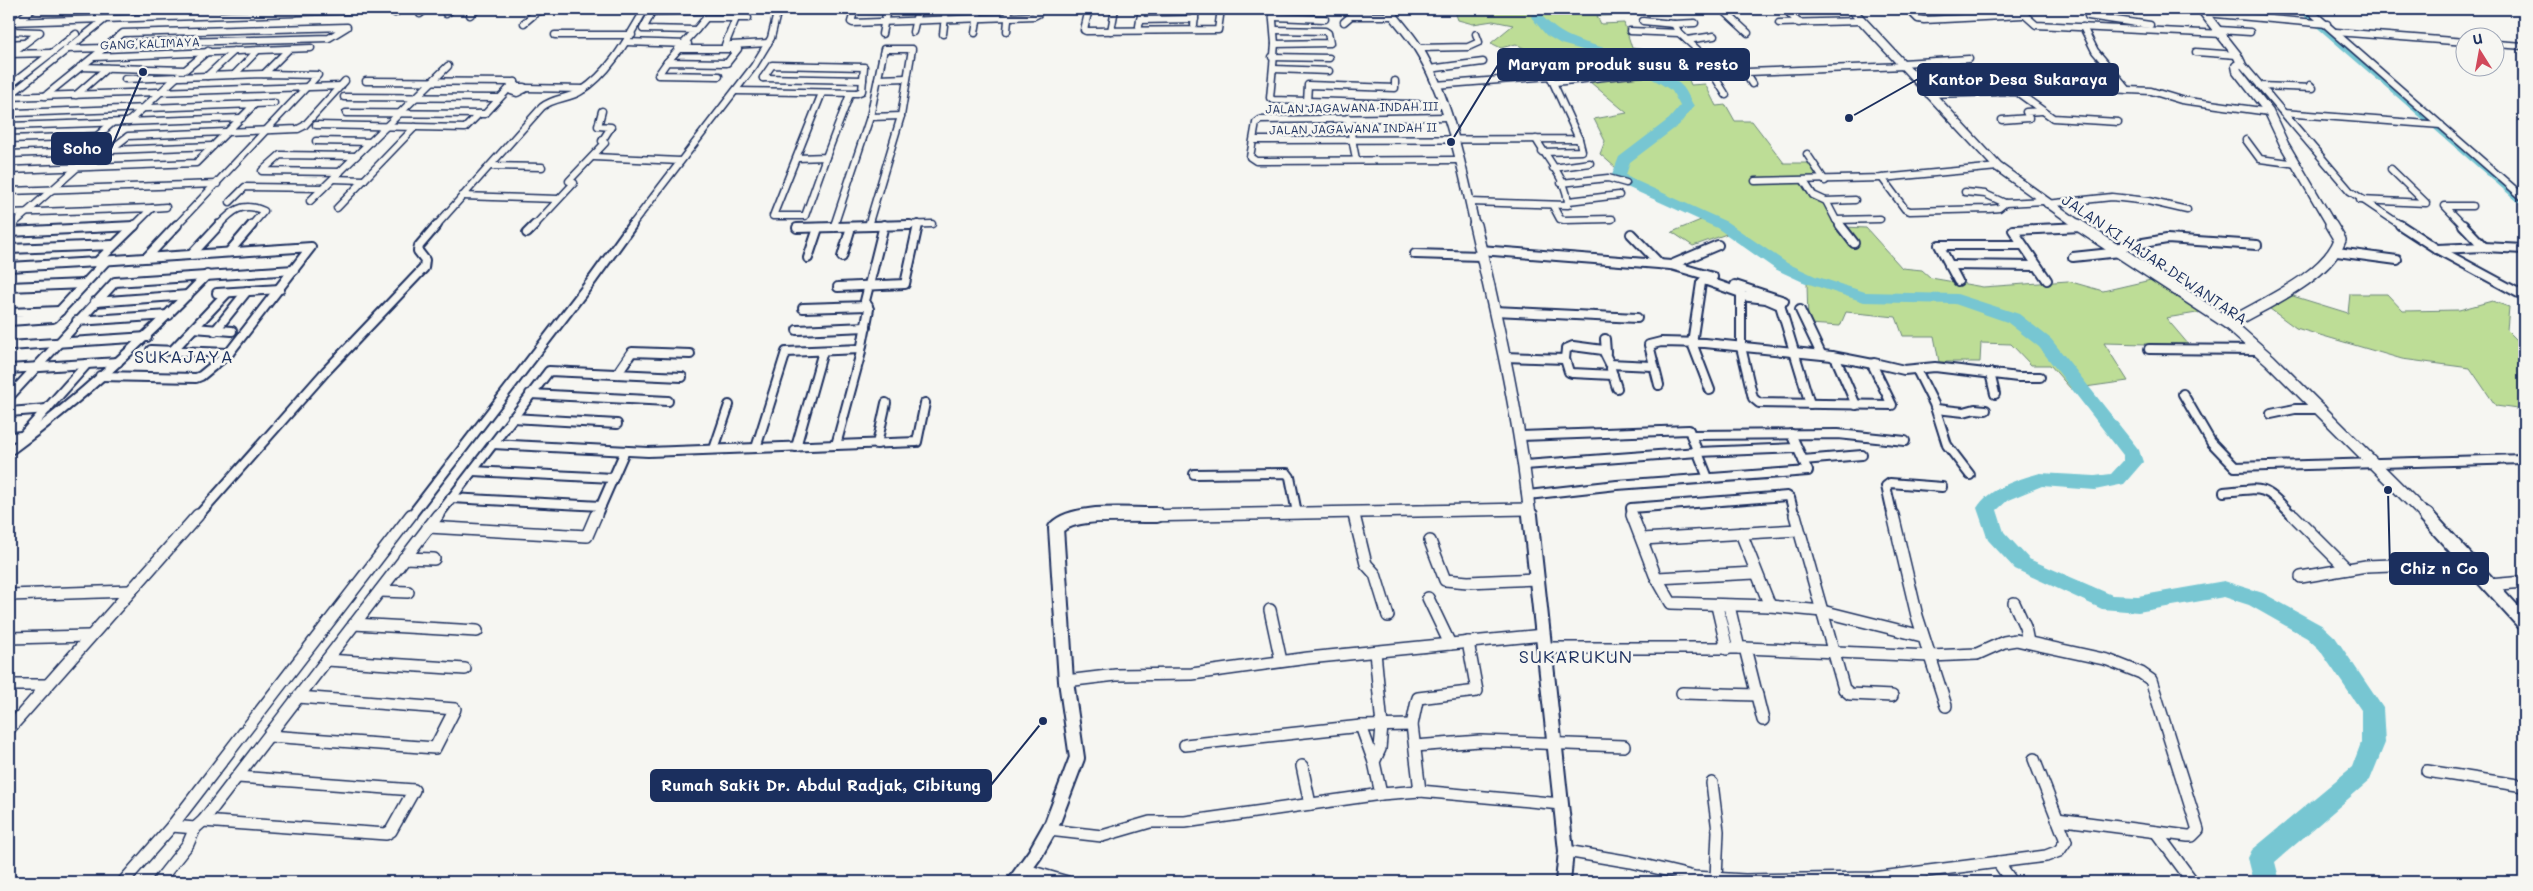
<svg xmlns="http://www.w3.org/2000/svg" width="2533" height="891" viewBox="0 0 2533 891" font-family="Mali,sans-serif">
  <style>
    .green { fill: #bddd96; stroke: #6c867a }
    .water { fill: #77c6d2; stroke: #528aa4 }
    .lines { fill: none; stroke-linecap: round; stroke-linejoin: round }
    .canal { stroke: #77c6d2; stroke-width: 8 }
    .river { fill: #77c6d2; fill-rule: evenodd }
    .street-far2-casing { stroke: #1b2f5e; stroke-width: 9 }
    .street-far1-casing { stroke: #1b2f5e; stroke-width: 12 }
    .street-casing { stroke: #1b2f5e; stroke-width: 14 }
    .secondary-far2-casing { stroke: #1b2f5e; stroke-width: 11 }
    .secondary-far1-casing { stroke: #1b2f5e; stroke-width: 14 }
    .secondary-casing { stroke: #1b2f5e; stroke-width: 18 }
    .street-far2 { stroke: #f6f6f2; stroke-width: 6 }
    .street-far1 { stroke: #f6f6f2; stroke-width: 8 }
    .street { stroke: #f6f6f2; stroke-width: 11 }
    .secondary-far2 { stroke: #f6f6f2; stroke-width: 8 }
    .secondary-far1 { stroke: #f6f6f2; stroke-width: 11 }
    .secondary { stroke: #f6f6f2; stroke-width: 14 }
    .labels { text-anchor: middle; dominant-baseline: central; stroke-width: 5; stroke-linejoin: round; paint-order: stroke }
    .far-street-label { font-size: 12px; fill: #1b2f5e; stroke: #f6f6f2 }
    .street-label { font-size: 15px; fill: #1b2f5e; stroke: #f6f6f2 }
    .quarter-label { font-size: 18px; letter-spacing: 1px; fill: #1b2f5e; stroke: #f6f6f2 }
    .leader { fill: none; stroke: #1b2f5e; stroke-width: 2 }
    .callout-dot { fill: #1b2f5e; stroke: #f6f6f2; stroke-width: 2 }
    .callout { fill: #1b2f5e; stroke: #1b2f5e; stroke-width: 2 }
    .callout-label { font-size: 16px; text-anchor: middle; font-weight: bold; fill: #fff }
  </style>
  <rect width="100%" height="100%" fill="#f6f6f2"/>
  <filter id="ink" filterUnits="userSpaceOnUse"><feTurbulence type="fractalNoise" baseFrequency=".02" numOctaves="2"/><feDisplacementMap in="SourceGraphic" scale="10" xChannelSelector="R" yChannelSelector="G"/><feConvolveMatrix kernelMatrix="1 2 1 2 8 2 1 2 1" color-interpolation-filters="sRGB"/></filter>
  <g filter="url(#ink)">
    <g class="green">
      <path d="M1454,9H1689L1690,13L1597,16L1601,24L1624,23L1632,48L1646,50L1670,73H1686L1691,85L1705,84L1716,106L1726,105L1735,121H1752L1784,163H1813L1824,179L1807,180L1843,227L1866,228L1902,268L1922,270L1931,278L1983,287L2068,281L2103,291L2155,279L2203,312L2166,318L2189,345L2104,343L2128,381L2071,389L2050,365H2031L2011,344L1981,343L1980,362H1939L1934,336H1903L1896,317L1846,312L1840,326L1808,324L1807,282L1751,247L1735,231L1693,246L1672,232L1708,217L1641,190L1600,154L1605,141L1594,119L1627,113L1590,82L1622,76L1598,57L1547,60L1516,44L1501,48L1491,43L1513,25L1493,21L1473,24L1458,20Z"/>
      <path d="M2283,293L2348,313L2350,294H2387L2403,311L2459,310L2492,301L2509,307L2507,330L2524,347V410L2496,406L2470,368L2402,359L2296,328L2266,306Z"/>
    </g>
    <path class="water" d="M54,9H175L172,11L52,12Z"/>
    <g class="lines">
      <path class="canal" d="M2302,9L2524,202"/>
      <path class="river" d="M1534,9H1546L1543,17C1567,43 1593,43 1625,54C1640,58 1671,75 1682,86C1687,91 1690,100 1694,106L1679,125L1630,162L1626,175L1628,177L1727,222L1787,263L1815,276L1865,292L1957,294L2019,314L2051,339L2139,450L2143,462L2124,484L2095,490L2042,486L2008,500L1997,510L2004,532L2029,559L2112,595L2138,596L2224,581L2263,593L2323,626L2335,637L2383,708L2385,743L2370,780L2275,862L2280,882H2254L2248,858L2252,850L2352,767L2361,743V710L2319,649L2307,638L2249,605L2224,597L2138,612L2102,609L2015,569L1988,540L1977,508C1989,488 2018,479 2040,473L2095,476L2111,474L2123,461V455L2039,347L2007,322L1955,304L1864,302L1803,282L1775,269L1717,228L1618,183L1612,175L1619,157L1669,119L1680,106L1672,91L1658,82L1618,60L1561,44L1546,35L1531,17Z"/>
      <defs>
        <g id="street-far2">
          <path d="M855,9L851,22L853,23L1034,16L1038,14L1039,9"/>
          <path d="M1089,9L1084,30L1086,31L1218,30L1221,9"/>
          <path d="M1272,9L1275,44L1270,98L1273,100L1442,105"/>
          <path d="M1722,9L1748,33"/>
          <path d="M1908,9L1918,19L1924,20L2023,15"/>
          <path d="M2018,9L2036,25L2223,34"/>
          <path d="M2308,9L2524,198"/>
          <path d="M750,10L778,9"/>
          <path d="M1390,11L1422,9"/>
          <path d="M298,12L371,10"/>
          <path d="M643,12L751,9"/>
          <path d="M395,13L400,9"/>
          <path d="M1789,13L1799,23"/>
          <path d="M2205,13L2327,24"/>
          <path d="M420,14L426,9"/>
          <path d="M446,14L452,9"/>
          <path d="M470,15L478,9"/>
          <path d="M650,16L643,29L696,30L667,62"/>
          <path d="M2088,16L2150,25"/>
          <path d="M1274,17L1325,19"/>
          <path d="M1140,20L1195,19"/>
          <path d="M1643,21L1674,24L1679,33"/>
          <path d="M9,22L294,13L303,9"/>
          <path d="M15,22L33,9"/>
          <path d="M1344,22L1351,16H1395"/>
          <path d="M524,23L537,12L549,9"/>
          <path d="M1779,23L1861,21"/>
          <path d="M1674,24L1695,23"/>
          <path d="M1194,25L1196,9"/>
          <path d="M1139,26L1142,9"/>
          <path d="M2083,27L2095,51L2128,90"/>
          <path d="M696,30L706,18H748"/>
          <path d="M1275,30L1325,31L1328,33L1330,43L1275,44"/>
          <path d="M2219,30L2250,32"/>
          <path d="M9,31L40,32L9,55"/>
          <path d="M1007,31L1009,9"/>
          <path d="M1111,31L1115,9"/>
          <path d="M1630,31L1679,33L1723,73L1905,66"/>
          <path d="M913,32L918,9"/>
          <path d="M2336,32L2466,42"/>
          <path d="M975,33L979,9"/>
          <path d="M882,34L887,9"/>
          <path d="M943,34L946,9"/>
          <path d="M555,35H632"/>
          <path d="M1687,40L1714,36"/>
          <path d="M626,42L688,44"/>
          <path d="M9,44L24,43"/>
          <path d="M2496,44L2524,46"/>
          <path d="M725,45L736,18"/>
          <path d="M731,45L768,43"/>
          <path d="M1418,48L1468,47L1479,42L1476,34"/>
          <path d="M66,49L105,48"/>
          <path d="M678,49H738L727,63L667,62L658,75L719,76"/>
          <path d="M2196,52L2237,55"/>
          <path d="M9,54L51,53"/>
          <path d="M94,57L311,48"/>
          <path d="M1272,57L1329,58"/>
          <path d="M1902,63L1969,59"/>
          <path d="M2241,63L2350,191L2402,226"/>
          <path d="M80,67L185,70L208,51"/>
          <path d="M1274,69L1329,71"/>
          <path d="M1429,69L1483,62"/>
          <path d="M1745,73L1752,84"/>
          <path d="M264,74L288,50"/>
          <path d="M1713,74L1726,95"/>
          <path d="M234,75L257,51"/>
          <path d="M207,76L234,51"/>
          <path d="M763,78L863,80"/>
          <path d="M125,79L264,74L318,75L176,226"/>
          <path d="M878,79L907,78"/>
          <path d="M366,81L515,82"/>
          <path d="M1555,82L1641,73H1723"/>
          <path d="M9,86L76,34"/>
          <path d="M2260,86L2313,88L2310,85"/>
          <path d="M516,87H524L525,89L517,93L511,91Z"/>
          <path d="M525,88L584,89"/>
          <path d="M2085,88L2151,91L2181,100L2269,112"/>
          <path d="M736,91L857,93L862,91L864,67L772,65L763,78"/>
          <path d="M2000,92H2017L2053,118L2118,122"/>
          <path d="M822,93L773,216H805L826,157"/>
          <path d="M1928,94L2000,92L1980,74"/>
          <path d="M76,95L107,68"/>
          <path d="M9,96L104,20"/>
          <path d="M45,96L123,33L347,27L329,38L110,44"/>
          <path d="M9,97L341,86"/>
          <path d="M344,97L499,98"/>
          <path d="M1307,102L1308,85L1395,88V81"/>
          <path d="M255,104L274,103"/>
          <path d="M346,113L485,114L515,82"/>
          <path d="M2283,113L2441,125"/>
          <path d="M870,117L901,116"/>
          <path d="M1447,117L1260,120L1256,123L1250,157L1256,161L1458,160"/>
          <path d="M1348,118L1356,159"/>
          <path d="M2002,120L2029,118L2026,112L2042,111"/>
          <path d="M128,122L178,76"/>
          <path d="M316,125L465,128L479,114"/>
          <path d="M9,126L242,118"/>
          <path d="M9,139L97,136"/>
          <path d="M1254,140L1579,139L1550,76L1435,85"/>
          <path d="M2246,140L2260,159L2297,164"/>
          <path d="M316,141L371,142"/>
          <path d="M110,150L128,136L298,129L304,126L345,81"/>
          <path d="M79,152L112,123"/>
          <path d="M1542,152L1582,151L1579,139"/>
          <path d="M9,154L213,146"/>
          <path d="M1807,154L1825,181"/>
          <path d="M594,157L680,161"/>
          <path d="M797,158L826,157L850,94"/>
          <path d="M490,166L542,167"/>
          <path d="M1553,168L1590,163"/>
          <path d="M9,170L196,163L255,104L15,113"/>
          <path d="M340,172L262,171L280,155L356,156"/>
          <path d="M1882,178L1905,209L1910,211L1989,209L1999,208L2005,203L2043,201"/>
          <path d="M333,179L364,180"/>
          <path d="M1755,181L1882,178L1998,167"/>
          <path d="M1804,181L1813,195L1826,201L1836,220L1880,219"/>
          <path d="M1561,183L1608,178L1626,183"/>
          <path d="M9,191L217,184"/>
          <path d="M1965,192L1985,194L2005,203"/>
          <path d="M462,196L558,199"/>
          <path d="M2360,200L2426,203L2391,169"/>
          <path d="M310,201L448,66"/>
          <path d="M1569,201L1619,195"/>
          <path d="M1826,201L1855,200"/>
          <path d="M230,202L245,187L323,188"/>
          <path d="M1470,202L1568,205C1568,181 1547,159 1536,139"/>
          <path d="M2047,204L2112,197L2148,201L2187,210"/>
          <path d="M1553,206L1560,219L1564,220L1612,219"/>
          <path d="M152,208L166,207"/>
          <path d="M337,208L415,127"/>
          <path d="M9,213L152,208L134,226"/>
          <path d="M1836,220L1841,226"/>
          <path d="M11,226L96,151"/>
          <path d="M218,226C232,211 242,201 264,211L251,226"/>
          <path d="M436,226L542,107C554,97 569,99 581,91C610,73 628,38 645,9"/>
          <path d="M534,226L574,183L569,181L605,143L602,141L611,127L598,126L602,111"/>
          <path d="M631,226L754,66L771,38L778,9"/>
          <path d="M834,226L870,117L884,49H912L901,116L868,226"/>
          <path d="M868,226L932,224"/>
          <path d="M918,226V224"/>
          <path d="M2464,226L2445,206H2472"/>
        </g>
        <g id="street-far1">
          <path d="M1840,225L1854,243"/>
          <path d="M2400,225L2437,249L2524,296"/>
          <path d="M2463,225L2484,247"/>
          <path d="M834,227L835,225"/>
          <path d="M9,228L13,225"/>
          <path d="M797,228L910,225"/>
          <path d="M9,232L134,226"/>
          <path d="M527,233L535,225"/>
          <path d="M1631,234L1660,264"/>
          <path d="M2113,248L2167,239L2257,245"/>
          <path d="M9,249L113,245"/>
          <path d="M2437,249L2484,247L2524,249"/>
          <path d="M1480,250L1671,265L1713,277"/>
          <path d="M229,252L252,225"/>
          <path d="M2337,252L2397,260"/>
          <path d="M192,254L219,225"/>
          <path d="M1415,254L1481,256"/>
          <path d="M147,257L177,225"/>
          <path d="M842,257L851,227"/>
          <path d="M2073,257L2120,252"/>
          <path d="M808,258L818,228"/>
          <path d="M99,261L311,247L229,353L201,376L196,378L100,376"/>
          <path d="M1671,265L1718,245"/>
          <path d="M1949,265L2037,266"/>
          <path d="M9,267L97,262L135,225"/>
          <path d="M2047,280L2013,230L2082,227"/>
          <path d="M1958,281L1939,245H2022"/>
          <path d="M1735,285L1784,301"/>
          <path d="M9,287L84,284"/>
          <path d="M838,287L905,284L918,225"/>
          <path d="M217,293L280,289"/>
          <path d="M1741,296L1766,299L1780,305L1810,404"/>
          <path d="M95,302L188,295"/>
          <path d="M803,308L868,306"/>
          <path d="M1800,310L1821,354"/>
          <path d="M1494,311L1637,318"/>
          <path d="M9,313L60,311"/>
          <path d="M9,321L53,318L106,261"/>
          <path d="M77,321L169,315"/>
          <path d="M194,328L232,331"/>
          <path d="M797,330L866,327"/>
          <path d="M215,331L247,291"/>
          <path d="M1605,339L1606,352"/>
          <path d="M9,346L147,337"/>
          <path d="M2149,349L2259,350"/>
          <path d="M151,350L229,353"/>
          <path d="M172,351L227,293"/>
          <path d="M1832,356L1873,364"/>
          <path d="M1505,357L1565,359L1566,349L1573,346L1603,350L1610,364L1652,366"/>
          <path d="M1565,359L1569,372L1572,373L1613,375"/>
          <path d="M9,369L118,362"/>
          <path d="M1611,369L1617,388"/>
          <path d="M1917,370L1934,404L1947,445L1970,475"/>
          <path d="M1990,373L1995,394"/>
          <path d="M617,374L632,352L690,354"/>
          <path d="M1659,385L1649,345L1661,342L1705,343L1832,356L1836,359L1856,405"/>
          <path d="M1710,390L1692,343L1701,283L1704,280L1741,293V347L1753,398L1759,403L1892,405L1873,366L1874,363L1904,370L1935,367L2018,377H2040"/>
          <path d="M530,394L668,401"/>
          <path d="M2183,394L2211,442L2235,467L2524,459"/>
          <path d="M9,397L115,282L294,270"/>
          <path d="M1936,409L1964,412L1975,409L1986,410"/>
          <path d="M9,412L47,409"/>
          <path d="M2271,414L2295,409H2321"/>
          <path d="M512,418L617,424"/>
          <path d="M1691,435L1838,434L1905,441"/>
          <path d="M1521,436L1689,430L1708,478"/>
          <path d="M9,437L22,436"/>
          <path d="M19,440L87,364"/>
          <path d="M493,444L648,452L917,442L925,403"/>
          <path d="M877,444L886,403"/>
          <path d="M836,445L860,356L869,309L865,301L884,225"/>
          <path d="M796,447L823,351"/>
          <path d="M756,448L786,352L861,349"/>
          <path d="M12,449C83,397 146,338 207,275"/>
          <path d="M714,449L729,405"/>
          <path d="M1803,460L1862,455"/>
          <path d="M1525,465L1698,452L1796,448"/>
          <path d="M473,471L613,478"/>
          <path d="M1194,474L1287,473L1290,477L1297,513"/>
          <path d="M2224,492C2268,487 2263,486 2294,517"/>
          <path d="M1528,495L1617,485L1808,471L1791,434"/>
          <path d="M451,498L601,506"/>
          <path d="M1353,512L1354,517"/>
          <path d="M197,517L326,371L424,268L425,260L418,251L419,246L437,225"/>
          <path d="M410,517L593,279L632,225"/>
          <path d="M437,517L549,371L682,377"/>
          <path d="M596,517L625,451"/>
          <path d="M1632,517L1631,508L1787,496L1790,498L1795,517"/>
          <path d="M1893,517L1886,486L1890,483L1942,487"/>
        </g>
        <g id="street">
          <path d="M1354,515L1366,564L1375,574L1388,616"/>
          <path d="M1632,515L1655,575L1671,603L1770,606L1822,611"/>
          <path d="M1795,515L1822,611"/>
          <path d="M1893,515L1917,616L1946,706"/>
          <path d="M2293,515L2347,569"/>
          <path d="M428,527L587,536L596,515"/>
          <path d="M1741,533L1770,606"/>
          <path d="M1642,539L1798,530"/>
          <path d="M1430,541L1445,580L1468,582L1538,579"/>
          <path d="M404,558L434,559"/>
          <path d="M2301,577L2366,566L2468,562"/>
          <path d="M1657,578L1755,573"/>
          <path d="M2489,585L2524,582"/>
          <path d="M380,591L408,592"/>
          <path d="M9,595L130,591"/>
          <path d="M1428,598L1450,644"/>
          <path d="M2014,603L2025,627L2028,642"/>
          <path d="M1717,606L1727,649"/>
          <path d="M1729,606L1739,648"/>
          <path d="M1270,610L1281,661"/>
          <path d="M1822,611L1922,636"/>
          <path d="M1822,611L1844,689L1850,694L1892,696"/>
          <path d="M354,624L477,631"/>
          <path d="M9,638L89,636"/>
          <path d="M1544,648H1745L1930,656L1977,654L2004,642L2016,640L2108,660L2141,673L2151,680L2198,830L2192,836H2188L2057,819"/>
          <path d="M1745,648L1763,720"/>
          <path d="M1375,652L1382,726L1380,749L1374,762L1381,794"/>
          <path d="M327,660L465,669"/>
          <path d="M1066,681L1116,675L1192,674L1308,658L1543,635"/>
          <path d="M9,685H48"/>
          <path d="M1682,693L1757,695"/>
          <path d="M1361,726L1374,762"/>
          <path d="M9,729L198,515"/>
          <path d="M269,736L435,748L455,709L298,697"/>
          <path d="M1185,745L1361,726L1412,725"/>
          <path d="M1415,746L1480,741L1624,746"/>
          <path d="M1302,766L1310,804"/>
          <path d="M2427,771L2524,786"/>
          <path d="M1712,783L1718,831L1716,879"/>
          <path d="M1420,791L1412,725L1417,701L1418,698L1477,691L1468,642"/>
          <path d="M203,821L386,834L391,831L414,790L238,777"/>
          <path d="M172,826L195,828L203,821L438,515"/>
          <path d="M1049,830L1102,836L1150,822H1185L1381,794L1420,791L1561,804"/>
          <path d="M2156,832L2193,882"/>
          <path d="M1566,851L1631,862L1694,877L1745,880L1873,878L2046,856L2059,851L2066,841L2034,759"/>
          <path d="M1998,862L2012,882"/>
          <path d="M1026,870L1067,882"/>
          <path d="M123,882L172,826L411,515"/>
          <path d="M158,882L188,844L195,828"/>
        </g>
        <g id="secondary-far2">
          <path d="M1388,9C1398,22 1410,35 1418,48C1448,95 1463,172 1475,226"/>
          <path d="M1851,9L1998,167L2080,226"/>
          <path d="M2201,9L2237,55L2241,63L2236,66L2237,71L2269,112L2284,144L2332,226"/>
        </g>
        <g id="secondary-far1">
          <path d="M1475,225C1497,321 1520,418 1530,517"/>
          <path d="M2078,225L2229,324L2270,360L2427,517"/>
          <path d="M2229,324C2262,304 2326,278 2340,240L2331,225"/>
          <path d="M1083,517L1529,509"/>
        </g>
        <g id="secondary">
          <path d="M1530,515L1566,851L1563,882"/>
          <path d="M2426,515L2524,623"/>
          <path d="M1015,882L1035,854L1052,824L1077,758L1066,681L1056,528C1075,509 1130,516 1157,515"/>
        </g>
      </defs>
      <use href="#street-far2" class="street-far2-casing"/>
      <use href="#street-far1" class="street-far1-casing"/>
      <use href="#street" class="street-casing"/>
      <use href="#secondary-far2" class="secondary-far2-casing"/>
      <use href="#secondary-far1" class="secondary-far1-casing"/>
      <use href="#secondary" class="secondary-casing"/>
      <use href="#street-far2" class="street-far2"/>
      <use href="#street-far1" class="street-far1"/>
      <use href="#street" class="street"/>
      <use href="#secondary-far2" class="secondary-far2"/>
      <use href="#secondary-far1" class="secondary-far1"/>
      <use href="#secondary" class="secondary"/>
    </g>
  </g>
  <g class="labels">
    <g class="far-street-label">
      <text transform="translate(150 43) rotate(-2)">GANG KALIMAYA</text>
      <text transform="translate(1352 107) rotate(-1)">JALAN JAGAWANA INDAH III</text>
      <text transform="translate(1353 128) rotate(-1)">JALAN JAGAWANA INDAH II</text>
    </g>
    <g class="street-label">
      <text transform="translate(2155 259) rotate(34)">JALAN KI HAJAR DEWANTARA</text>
    </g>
    <g class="quarter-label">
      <text x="184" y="356">SUKAJAYA</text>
      <text x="1576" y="656">SUKARUKUN</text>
    </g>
  </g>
  <path class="leader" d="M1451 142L1498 65M1849 118L1918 79M143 72L111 149M2388 490L2390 568M1043 721L991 785"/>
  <g class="callout-dot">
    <circle cx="1451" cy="142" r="5"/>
    <circle cx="1849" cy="118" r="5"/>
    <circle cx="143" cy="72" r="5"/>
    <circle cx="2388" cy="490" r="5"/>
    <circle cx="1043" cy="721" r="5"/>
  </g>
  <g class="callout">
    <rect x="1498" y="49" width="251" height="31" rx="5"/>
    <rect x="1918" y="64" width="200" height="31" rx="5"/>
    <rect x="52" y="133" width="59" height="31" rx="5"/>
    <rect x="2390" y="553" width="98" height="31" rx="5"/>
    <rect x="651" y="770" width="340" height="31" rx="5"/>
  </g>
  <g class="callout-label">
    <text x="1623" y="70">Maryam produk susu &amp; resto</text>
    <text x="2018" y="85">Kantor Desa Sukaraya</text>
    <text x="82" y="154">Soho</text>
    <text x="2439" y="574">Chiz n Co</text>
    <text x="821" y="791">Rumah Sakit Dr. Abdul Radjak, Cibitung</text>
  </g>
  <rect width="2533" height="891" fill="none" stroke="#f6f6f2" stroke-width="30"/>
  <rect x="15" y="15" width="2503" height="861" fill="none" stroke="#1b2f5e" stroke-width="2" filter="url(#ink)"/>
  <g transform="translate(2480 52) rotate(349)"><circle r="24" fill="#f6f6f2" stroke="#9ea6b7"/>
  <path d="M0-4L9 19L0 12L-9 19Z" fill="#d1495b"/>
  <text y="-8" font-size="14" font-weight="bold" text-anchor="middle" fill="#1b2f5e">U</text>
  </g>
</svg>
